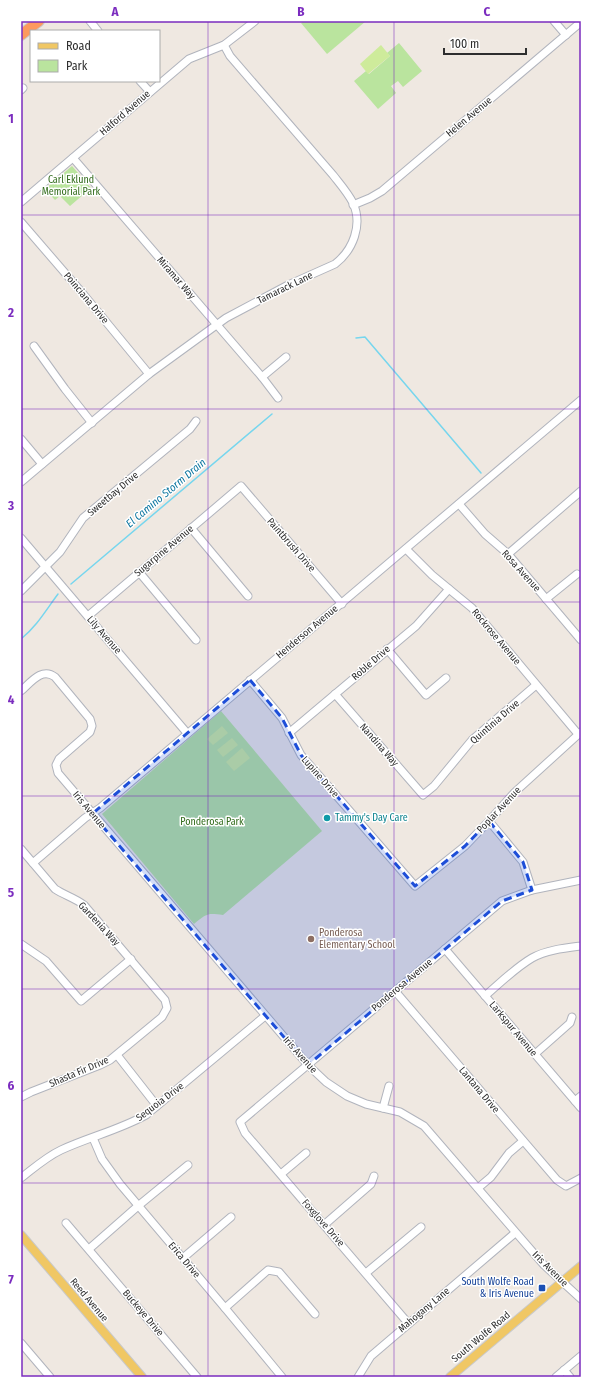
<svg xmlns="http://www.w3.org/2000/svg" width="602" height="1398" viewBox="0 0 602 1398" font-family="'Fira Sans Condensed',sans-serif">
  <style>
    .green { fill: #bae49e }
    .pitch { fill: #ceeb9b }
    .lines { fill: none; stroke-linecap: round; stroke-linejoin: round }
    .stream { stroke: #76d6ee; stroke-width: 1.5 }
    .minor-casing { stroke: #b1b4bd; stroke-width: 9 }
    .major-casing { stroke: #c9c9c9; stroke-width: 10 }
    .highway-casing { stroke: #c9c9c9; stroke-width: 12 }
    .minor { stroke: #fff; stroke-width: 7 }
    .major { stroke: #f0c764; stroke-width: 8 }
    .highway { stroke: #fd995e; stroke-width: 10 }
    .marked { fill: #1d4ed8; fill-opacity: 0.2; stroke: #1d4ed8; stroke-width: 3; stroke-dasharray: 8 5; stroke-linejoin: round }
    .grid { fill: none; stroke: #7b2cbf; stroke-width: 1; stroke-opacity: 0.55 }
    .culture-dot { fill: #0f9aa8; stroke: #fff; stroke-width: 1.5 }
    .education-dot { fill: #8d6e63; stroke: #fff; stroke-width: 1.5 }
    .transit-dot { fill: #1a4fb4; stroke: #fff; stroke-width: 1.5 }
    .labels { text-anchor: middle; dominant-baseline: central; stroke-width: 3; stroke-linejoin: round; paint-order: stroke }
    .street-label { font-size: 10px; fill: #2e2e2e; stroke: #fff }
    .park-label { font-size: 10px; fill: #326c1c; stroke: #fff }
    .culture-label { font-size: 10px; fill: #0d838f; stroke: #fff; text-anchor: start }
    .education-label { font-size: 10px; fill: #785e54; stroke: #fff; text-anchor: start }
    .transit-label { font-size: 10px; fill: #164399; stroke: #fff; text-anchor: end }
    .water-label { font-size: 11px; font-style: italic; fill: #0f77a0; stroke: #fff }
    .neatline { fill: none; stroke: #7b2cbf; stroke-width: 1.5 }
    .grid-label { font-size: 13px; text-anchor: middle; font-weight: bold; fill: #7b2cbf }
  </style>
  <rect width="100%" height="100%" fill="#efe8e1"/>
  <g class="green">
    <path d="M304,21H366L327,54L301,23Z"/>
    <path d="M399,43L422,71L403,87L398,81L391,86L396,93L378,109L354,81L366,71L369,74L390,56L387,53Z"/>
    <path d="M72,166L91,188L70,206L60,196L55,200L45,189Z"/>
    <path d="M221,711L322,831L223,915C208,913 207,913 194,924L102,814Z"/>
  </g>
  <g class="pitch">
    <path d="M381,45L390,56L368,74L360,64Z"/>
    <path d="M222,726L228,733L213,745L207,739Z"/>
    <path d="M232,738L238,745L223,757L217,750Z"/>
    <path d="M242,748L250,758L234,771L226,762Z"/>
  </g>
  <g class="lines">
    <g class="stream">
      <path d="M356,338L365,337L481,473"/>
      <path d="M71,584L272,414"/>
      <path d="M21,639C37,626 46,610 58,594"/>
    </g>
    <defs>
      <g id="minor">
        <path d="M90,21L98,31"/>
        <path d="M554,21L566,35"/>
        <path d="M140,81L150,92"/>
        <path d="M21,90L23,88"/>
        <path d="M73,158L262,377L278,398"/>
        <path d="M21,202L189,59L224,45L255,21"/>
        <path d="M353,205L370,198L382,191L581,22"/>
        <path d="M21,222L84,295L149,374"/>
        <path d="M34,346L65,389L92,423"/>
        <path d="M262,377L286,357"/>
        <path d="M21,439L42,464"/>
        <path d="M21,482L149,374L226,318L288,285L335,264C353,250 363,225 353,203C348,193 340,184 333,175L230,56L224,45"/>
        <path d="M459,504L485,534L508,554L581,640"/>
        <path d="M191,528L248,596"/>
        <path d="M21,538L187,733"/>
        <path d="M406,549L432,575L472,608L578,734"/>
        <path d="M508,554L581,491"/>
        <path d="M139,572L196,640"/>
        <path d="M21,591L60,552L83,518L190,429L196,421"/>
        <path d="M546,599L577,574"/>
        <path d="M88,616L241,486L342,604"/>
        <path d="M387,649L426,695L446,678"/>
        <path d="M250,680L282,718L301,755L415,886L465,846L489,821L515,792L581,732"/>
        <path d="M21,691C31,682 42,667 55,677L90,719L92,726L90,732L59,759L56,765L58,773L308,1065L326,1082L347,1096L366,1104L400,1112L424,1126L544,1265L581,1299"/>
        <path d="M335,694L423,795L434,786L472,740L536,685"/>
        <path d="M289,733L416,626L449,589"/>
        <path d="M489,821L523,862L532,890"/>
        <path d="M21,849L55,889C64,895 75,898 84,905L165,1000L167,1008L162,1017L110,1060L100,1065L31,1092L21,1097"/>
        <path d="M33,863L85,818L100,808L581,400"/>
        <path d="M21,944L46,961L81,1001L131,959"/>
        <path d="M445,949L581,1108"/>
        <path d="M395,991L557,1180L566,1186L581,1178"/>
        <path d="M485,996C500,983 515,968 532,958C546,950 565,948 581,946"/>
        <path d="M535,1054L570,1023L572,1017"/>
        <path d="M117,1055L157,1106"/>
        <path d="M575,1101L581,1096"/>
        <path d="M383,1108L389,1086"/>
        <path d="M93,1138L102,1159L120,1184L225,1308L282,1377"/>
        <path d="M281,1174L306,1153"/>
        <path d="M21,1178C34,1168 46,1157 61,1150C89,1137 119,1130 146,1115L265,1016"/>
        <path d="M478,1188L491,1177L509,1153L523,1141"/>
        <path d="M66,1223L197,1377"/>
        <path d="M324,1225L371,1184L374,1176"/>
        <path d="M89,1249L138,1206L188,1165"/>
        <path d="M183,1258L231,1217"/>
        <path d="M366,1273L421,1227"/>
        <path d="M225,1308L268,1270L279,1272L315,1314"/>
        <path d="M408,1323L245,1133L240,1122L502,901L532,890L581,880"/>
        <path d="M21,1343L50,1377"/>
        <path d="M564,1370L570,1377"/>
        <path d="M358,1377L371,1356L515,1233"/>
        <path d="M556,1377L581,1356"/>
      </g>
      <g id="major">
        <path d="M21,1235L142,1377"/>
        <path d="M450,1377L581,1266"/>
      </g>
      <path id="highway" d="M21,35L39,21"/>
    </defs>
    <use href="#minor" class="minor-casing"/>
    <use href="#major" class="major-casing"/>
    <use href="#highway" class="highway-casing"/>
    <use href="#minor" class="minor"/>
    <use href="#major" class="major"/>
    <use href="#highway" class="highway"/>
  </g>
  <path class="marked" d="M250,680L282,718L301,755L415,886L465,846L489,821L523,862L532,890L502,901L308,1065L92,814Z"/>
  <path class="grid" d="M208,21V1377M394,21V1377M21,215H581M21,409H581M21,602H581M21,796H581M21,989H581M21,1183H581"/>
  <circle class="culture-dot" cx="327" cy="818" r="4"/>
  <circle class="education-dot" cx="311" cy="939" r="4"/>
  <rect class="transit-dot" x="538" y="1284" width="8" height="8" rx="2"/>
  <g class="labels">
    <g class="street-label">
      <text transform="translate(125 113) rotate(-41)">Halford Avenue</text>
      <text transform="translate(469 117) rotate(-40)">Helen Avenue</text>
      <text transform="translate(176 278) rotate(49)">Miramar Way</text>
      <text transform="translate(285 288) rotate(-26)">Tamarack Lane</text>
      <text transform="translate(86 298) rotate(50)">Poinciana Drive</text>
      <text transform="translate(113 494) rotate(-40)">Sweetbay Drive</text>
      <text transform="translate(291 545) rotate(49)">Paintbrush Drive</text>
      <text transform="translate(164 551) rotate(-40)">Sugarpine Avenue</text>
      <text transform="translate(521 571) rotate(48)">Rosa Avenue</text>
      <text transform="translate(307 632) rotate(-40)">Henderson Avenue</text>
      <text transform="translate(104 635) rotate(49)">Lily Avenue</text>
      <text transform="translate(496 637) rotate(50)">Rockrose Avenue</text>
      <text transform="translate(371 663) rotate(-41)">Roble Drive</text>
      <text transform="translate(495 722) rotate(-41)">Quintinia Drive</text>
      <text transform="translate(379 745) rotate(49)">Nandina Way</text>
      <text transform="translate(320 777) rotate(49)">Lupine Drive</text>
      <text transform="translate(89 810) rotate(50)">Iris Avenue</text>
      <text transform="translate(499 810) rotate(-47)">Poplar Avenue</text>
      <text transform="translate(99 924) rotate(47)">Gardenia Way</text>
      <text transform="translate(402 985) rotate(-40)">Ponderosa Avenue</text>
      <text transform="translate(513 1029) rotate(50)">Larkspur Avenue</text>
      <text transform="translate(300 1055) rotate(48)">Iris Avenue</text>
      <text transform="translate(79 1072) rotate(-23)">Shasta Fir Drive</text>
      <text transform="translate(479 1090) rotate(50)">Lantana Drive</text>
      <text transform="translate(160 1102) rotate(-37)">Sequoia Drive</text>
      <text transform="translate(323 1223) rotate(49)">Foxglove Drive</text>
      <text transform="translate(184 1260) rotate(50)">Erica Drive</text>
      <text transform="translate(550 1269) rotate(45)">Iris Avenue</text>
      <text transform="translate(89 1300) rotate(50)">Reed Avenue</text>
      <text transform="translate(424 1310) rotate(-40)">Mahogany Lane</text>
      <text transform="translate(143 1313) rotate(50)">Buckeye Drive</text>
      <text transform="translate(481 1337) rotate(-40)">South Wolfe Road</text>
    </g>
    <g class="park-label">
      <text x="71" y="180">Carl Eklund<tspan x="71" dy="12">Memorial Park</tspan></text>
      <text x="212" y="822">Ponderosa Park</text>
    </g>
    <g class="culture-label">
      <text x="335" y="818">Tammy's Day Care</text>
    </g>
    <g class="education-label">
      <text x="319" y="933">Ponderosa<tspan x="319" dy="12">Elementary School</tspan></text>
    </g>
    <g class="transit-label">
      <text x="534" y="1282">South Wolfe Road<tspan x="534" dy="12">&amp; Iris Avenue</tspan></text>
    </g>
    <g class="water-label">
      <text transform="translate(166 493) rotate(-40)">El Camino Storm Drain</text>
    </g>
  </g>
  <rect width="602" height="1398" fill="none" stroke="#ffffff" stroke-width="44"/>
  <rect x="30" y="30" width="130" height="52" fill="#ffffff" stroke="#ababab"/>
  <rect x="38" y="43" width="20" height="6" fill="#f0c764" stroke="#ababab"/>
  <text x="66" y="50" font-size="12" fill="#2e2e2e">Road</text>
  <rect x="38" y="60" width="20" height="12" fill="#bae49e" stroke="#ababab"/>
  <text x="66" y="70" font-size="12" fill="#2e2e2e">Park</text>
  <path d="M444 48v6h82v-6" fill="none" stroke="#2e2e2e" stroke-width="2"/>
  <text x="450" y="48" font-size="12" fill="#2e2e2e" stroke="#ffffff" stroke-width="3" paint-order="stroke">100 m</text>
  <rect x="22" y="22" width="558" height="1354" class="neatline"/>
  <g class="grid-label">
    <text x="115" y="16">A</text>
    <text x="301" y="16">B</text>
    <text x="487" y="16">C</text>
    <text x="11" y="123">1</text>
    <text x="11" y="317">2</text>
    <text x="11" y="510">3</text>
    <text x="11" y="704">4</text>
    <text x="11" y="897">5</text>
    <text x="11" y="1090">6</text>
    <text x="11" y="1284">7</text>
  </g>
</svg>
